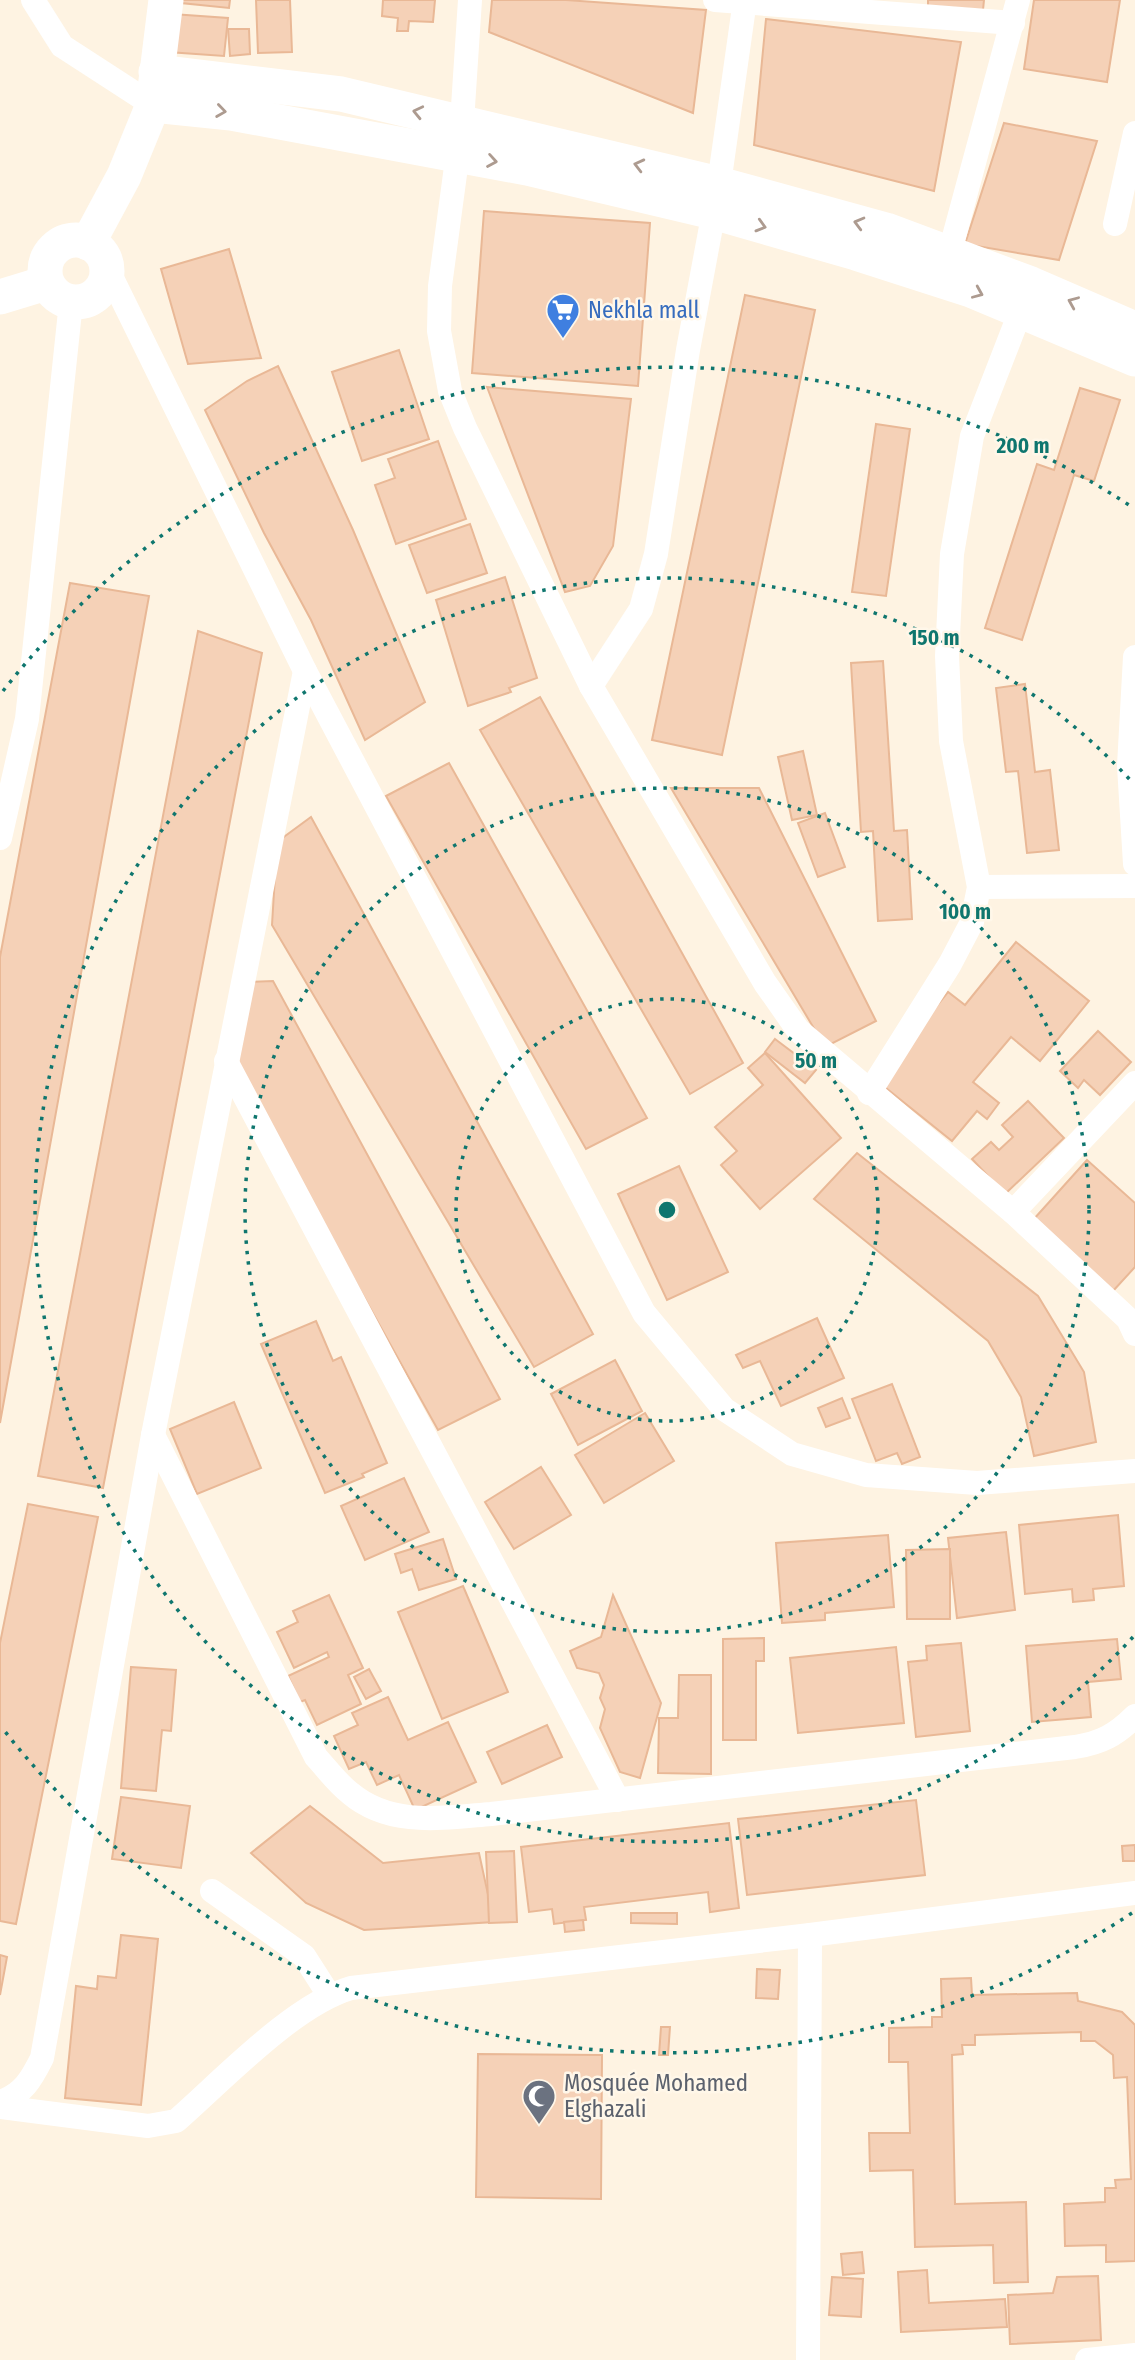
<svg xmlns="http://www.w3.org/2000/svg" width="1135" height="2360" viewBox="0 0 1135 2360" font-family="'Fira Sans Condensed',sans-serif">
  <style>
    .building { fill: #f5d1b7; stroke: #e9b896; stroke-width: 2 }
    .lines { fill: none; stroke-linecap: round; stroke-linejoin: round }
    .street { stroke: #fff; stroke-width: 24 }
    .secondary { stroke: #fff; stroke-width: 35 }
    .oneway { stroke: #ad9b90 }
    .ring { fill: none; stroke: #0f766e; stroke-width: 3.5; stroke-dasharray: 3.5 7 }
    .labels { text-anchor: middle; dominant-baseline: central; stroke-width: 5; stroke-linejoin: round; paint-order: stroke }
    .shop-label { font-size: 23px; fill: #366cbe; stroke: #fff7e9; text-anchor: start }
    .worship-label { font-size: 23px; fill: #5b616d; stroke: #fff7e9; text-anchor: start }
    .centre { fill: #0f766e; stroke: #fff7e9; stroke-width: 3.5 }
    .ring-label { font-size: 21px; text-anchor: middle; font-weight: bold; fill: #0f766e; stroke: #fff7e9; stroke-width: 5; stroke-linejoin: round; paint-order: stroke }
  </style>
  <rect width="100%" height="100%" fill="#fef3e2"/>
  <g class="building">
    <path d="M181,0H230L229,8L181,3Z"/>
    <path d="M256,0H290L292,52L258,53Z"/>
    <path d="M383,0H435L433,22L409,21L408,31H397L398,18L382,16Z"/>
    <path d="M492,0H566L706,10L693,113L489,32Z"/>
    <path d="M928,0H984L983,10L928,6Z"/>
    <path d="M1034,0H1120L1107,82L1024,69Z"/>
    <path d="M172,14L228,18L224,56L168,52Z"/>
    <path d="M766,19L961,42L934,191L754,145Z"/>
    <path d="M228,29H249L250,54L230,56Z"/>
    <path d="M1004,123L1097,141L1059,260L965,244Z"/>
    <path d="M484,211L650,223L638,386L472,373Z"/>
    <path d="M229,249L261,358L188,364L161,269Z"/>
    <path d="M745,295L815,310L722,755L652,740Z"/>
    <path d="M399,350L429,439L362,461L332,372Z"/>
    <path d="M278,366L353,530L425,702L365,740L311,620L264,533L205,410L247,381Z"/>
    <path d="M487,387L631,399L613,546L590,586L565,592Z"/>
    <path d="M1080,388L1120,400L1094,481L1074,475L1022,640L985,628L1037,464L1054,470Z"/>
    <path d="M876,424L910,429L886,596L852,592Z"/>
    <path d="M438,441L466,519L396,544L375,485L395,478L388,459Z"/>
    <path d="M470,524L487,573L427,593L409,545Z"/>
    <path d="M505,577L537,678L509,688L511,692L468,706L436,600Z"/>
    <path d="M70,583L149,596L0,1423V957Z"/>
    <path d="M198,631L262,653L103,1488L38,1476Z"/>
    <path d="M883,661L894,831L907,830L912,919L878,921L873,831L861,832L851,663Z"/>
    <path d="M1025,684L1035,772L1050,770L1059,850L1027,853L1018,771L1006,772L996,688Z"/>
    <path d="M540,697L743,1063L690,1094L480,730Z"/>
    <path d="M803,751L817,815L792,820L778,757Z"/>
    <path d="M449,763L647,1118L586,1149L386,796Z"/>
    <path d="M671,788H759L876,1021L825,1047Z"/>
    <path d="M825,813L845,867L818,877L798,823Z"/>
    <path d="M311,817L593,1334L534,1367L272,925L277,842Z"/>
    <path d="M1016,942L1089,1001L1040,1061L1011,1037L973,1082L999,1103L987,1119L977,1111L952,1141L876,1080L948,992L965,1005Z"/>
    <path d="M273,981L500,1399L438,1430L234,1064L243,982Z"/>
    <path d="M1098,1031L1131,1062L1100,1095L1084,1080L1078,1088L1060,1071Z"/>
    <path d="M775,1039L816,1070L805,1083L765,1052Z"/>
    <path d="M765,1053L841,1138L760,1209L721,1165L737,1151L715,1127L763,1085L748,1068Z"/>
    <path d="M1028,1101L1064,1138L1005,1194L972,1159L991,1142L999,1150L1013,1137L1002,1125Z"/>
    <path d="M857,1153L1038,1296L1084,1372L1096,1442L1034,1456L1021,1397L988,1341L814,1199Z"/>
    <path d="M1087,1160L1135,1203V1267L1113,1291L1033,1220Z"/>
    <path d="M679,1166L728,1272L667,1300L618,1194Z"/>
    <path d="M817,1318L844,1378L781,1406L760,1361L743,1368L736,1355Z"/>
    <path d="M316,1321L333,1361L341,1357L387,1463L362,1474L364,1477L325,1493L261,1344Z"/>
    <path d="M615,1360L642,1411L578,1445L551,1394Z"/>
    <path d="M892,1384L920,1457L902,1464L897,1453L876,1461L852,1399Z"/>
    <path d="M842,1398L850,1418L826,1427L818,1408Z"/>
    <path d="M234,1402L261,1468L197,1494L170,1429Z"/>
    <path d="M645,1413L674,1461L604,1503L575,1455Z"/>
    <path d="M541,1467L571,1515L514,1549L485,1502Z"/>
    <path d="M404,1478L429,1532L365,1560L341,1506Z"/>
    <path d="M28,1504L98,1517L16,1924L0,1921V1643Z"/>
    <path d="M1118,1515L1124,1586L1093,1589L1094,1600L1073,1602L1072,1589L1025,1594L1019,1525Z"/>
    <path d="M1006,1532L1015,1610L957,1618L948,1538Z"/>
    <path d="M888,1535L894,1607L825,1613V1620L782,1623L776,1543Z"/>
    <path d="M443,1539L456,1579L419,1590L412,1569L401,1573L395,1554Z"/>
    <path d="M950,1549V1619H907L906,1550Z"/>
    <path d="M463,1586L508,1692L442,1719L398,1612Z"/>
    <path d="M329,1595L363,1668L348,1675L361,1704L317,1725L305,1700L300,1702L288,1676L329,1657L327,1652L294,1668L277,1632L298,1622L293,1611Z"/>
    <path d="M613,1595L661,1703L640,1778L620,1772L600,1728L605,1709L600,1698L604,1685L599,1673L577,1668L570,1651L601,1637Z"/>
    <path d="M764,1638V1661H756V1740H723V1639Z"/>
    <path d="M1117,1639L1121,1679L1088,1682L1091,1717L1032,1722L1026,1646Z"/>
    <path d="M961,1643L970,1731L916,1737L908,1662L927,1660L926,1646Z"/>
    <path d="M896,1647L904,1723L798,1733L790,1658Z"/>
    <path d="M131,1667L176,1670L171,1731L162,1730L156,1791L121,1788Z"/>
    <path d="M369,1669L381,1691L366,1699L354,1677Z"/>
    <path d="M679,1675H711V1774L658,1773L659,1718H678Z"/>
    <path d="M388,1697L408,1740L448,1722L476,1782L415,1810L399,1775L377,1785L366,1762L349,1769L334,1736L358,1725L352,1713Z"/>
    <path d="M547,1725L562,1757L502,1784L487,1752Z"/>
    <path d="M121,1797L190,1806L181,1868L112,1859Z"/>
    <path d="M916,1800L925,1875L747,1895L738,1819Z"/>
    <path d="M310,1806L383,1863L479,1853L494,1922L364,1930L306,1903L251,1853Z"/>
    <path d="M729,1823L739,1908L710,1912L708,1892L584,1907L586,1920L554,1924L552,1909L529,1912L521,1847Z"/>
    <path d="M1135,1845V1861H1123L1122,1846Z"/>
    <path d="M514,1851L517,1922L489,1923L486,1852Z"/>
    <path d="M631,1913H677V1924L631,1923Z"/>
    <path d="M583,1920L584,1930L565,1932L564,1922Z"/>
    <path d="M121,1935L158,1939L141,2105L65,2098L76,1986L97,1989L98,1976L116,1978Z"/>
    <path d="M0,1955L7,1957L0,1995Z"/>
    <path d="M757,1969L780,1970L778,1999L756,1998Z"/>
    <path d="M971,1978L972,1995L1077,1993L1078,2001L1122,2012L1135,2025V2261L1106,2262V2245L1065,2246L1064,2204L1105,2202V2188H1116L1115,2180L1131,2179L1127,2077L1114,2078L1113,2055L1095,2041H1081V2032L975,2035V2045H962L963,2054L952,2055L955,2204L1026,2202L1028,2282L994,2283L993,2245L915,2247L913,2170L870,2171L869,2133H910L908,2062H889V2028L932,2027V2017H942L941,1979Z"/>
    <path d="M661,2027H670L668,2055H659Z"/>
    <path d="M478,2054L602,2055L601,2199L476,2197Z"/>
    <path d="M862,2252L864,2273L843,2275L841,2254Z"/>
    <path d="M927,2270L929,2303L1005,2299L1007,2327L901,2332L898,2272Z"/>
    <path d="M1098,2276L1101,2340L1010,2344L1008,2295L1053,2293L1057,2277Z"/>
    <path d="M832,2277L863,2279L861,2317L829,2315Z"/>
  </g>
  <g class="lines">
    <g class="street">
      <path d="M33,0L62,46L153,105"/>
      <path d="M470,0L462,122L440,286L439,331L450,391L465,428L591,686L765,983L798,1030L1013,1212L1128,1319L1135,1334"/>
      <path d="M715,0L1013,23"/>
      <path d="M1115,224L1135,133"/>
      <path d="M107,268L305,671L644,1313L724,1409L792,1454L866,1475L977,1483L1135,1471"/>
      <path d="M945,270L1018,0"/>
      <path d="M1135,657L1129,766L1135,864"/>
      <path d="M591,686L641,609L656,554L688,350L719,184L745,0"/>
      <path d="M0,838L27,719L71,302"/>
      <path d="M979,887L1135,886"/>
      <path d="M226,1061L618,1800"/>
      <path d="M869,1093L950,964L972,922L979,887L951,741L947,656L952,554L972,436L1026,297"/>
      <path d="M1013,1212L1135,1083"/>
      <path d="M153,1435L316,1757C327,1769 337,1783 350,1793C390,1827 442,1818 491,1814L1075,1747C1101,1743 1116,1735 1135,1716"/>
      <path d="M212,1891L304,1956L329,1995"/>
      <path d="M0,2102C23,2094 31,2080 42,2058L153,1435L305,671"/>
      <path d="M0,2107L148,2126L176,2121C223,2080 293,2005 351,1988L810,1935"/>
      <path d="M808,2360L810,1935L1135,1893"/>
      <path d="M1087,2360L1135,2355"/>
    </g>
    <g class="secondary">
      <path d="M156,72L341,94L719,184L886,230L1031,284L1135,329"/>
      <path d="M153,105L231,113L527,168L713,212L856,253L971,290L1135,359"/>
      <circle cx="76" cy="271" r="31"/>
      <path d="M88,243L124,176L153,105L166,0"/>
      <path d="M0,297L46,283"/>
    </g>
  </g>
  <defs><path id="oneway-chevron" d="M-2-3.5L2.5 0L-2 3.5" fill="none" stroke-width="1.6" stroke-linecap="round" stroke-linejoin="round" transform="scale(1.75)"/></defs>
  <g class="oneway">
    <use href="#oneway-chevron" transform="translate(221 111) rotate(8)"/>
    <use href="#oneway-chevron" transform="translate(418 112) rotate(-167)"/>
    <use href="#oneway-chevron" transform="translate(492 161) rotate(10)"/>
    <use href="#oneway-chevron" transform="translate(639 165) rotate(-166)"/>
    <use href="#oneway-chevron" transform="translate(859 223) rotate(-165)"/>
    <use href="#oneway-chevron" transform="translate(761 226) rotate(16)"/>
    <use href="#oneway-chevron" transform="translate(978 293) rotate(23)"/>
    <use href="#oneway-chevron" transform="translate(1073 302) rotate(-157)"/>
  </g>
  <g class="ring">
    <circle cx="667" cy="1210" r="211"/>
    <circle cx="667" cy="1210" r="422"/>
    <path d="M1133 1637A632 632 0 1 1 1133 783"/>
    <path d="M1132 1913A843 843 0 0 1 3 1729M3 691A843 843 0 0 1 1132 507"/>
  </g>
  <defs>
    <symbol id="supermarket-pin" viewBox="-11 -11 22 30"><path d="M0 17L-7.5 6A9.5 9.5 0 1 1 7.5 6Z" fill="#3f7fe0" stroke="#fff7e9"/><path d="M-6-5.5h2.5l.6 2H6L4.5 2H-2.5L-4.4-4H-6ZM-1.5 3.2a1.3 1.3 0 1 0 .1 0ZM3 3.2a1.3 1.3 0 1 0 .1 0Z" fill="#fff"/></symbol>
    <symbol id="mosque-pin" viewBox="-11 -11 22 30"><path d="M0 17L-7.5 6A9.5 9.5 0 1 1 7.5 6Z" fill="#6b7280" stroke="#fff7e9"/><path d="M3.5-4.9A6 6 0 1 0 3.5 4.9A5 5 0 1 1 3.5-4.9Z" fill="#fff"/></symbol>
  </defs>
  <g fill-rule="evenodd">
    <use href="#supermarket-pin" x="544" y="291" width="38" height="52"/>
    <use href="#mosque-pin" x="520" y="2077" width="38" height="52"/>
  </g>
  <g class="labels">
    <g class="shop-label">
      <text x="588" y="310">Nekhla mall</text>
    </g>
    <g class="worship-label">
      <text x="564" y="2083">Mosquée Mohamed<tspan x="564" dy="26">Elghazali</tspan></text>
    </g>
  </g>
  <circle cx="667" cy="1210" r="10" class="centre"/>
  <g class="ring-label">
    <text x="1023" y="453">200 m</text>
    <text x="934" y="645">150 m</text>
    <text x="965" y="919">100 m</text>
    <text x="816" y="1068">50 m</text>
  </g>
</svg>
